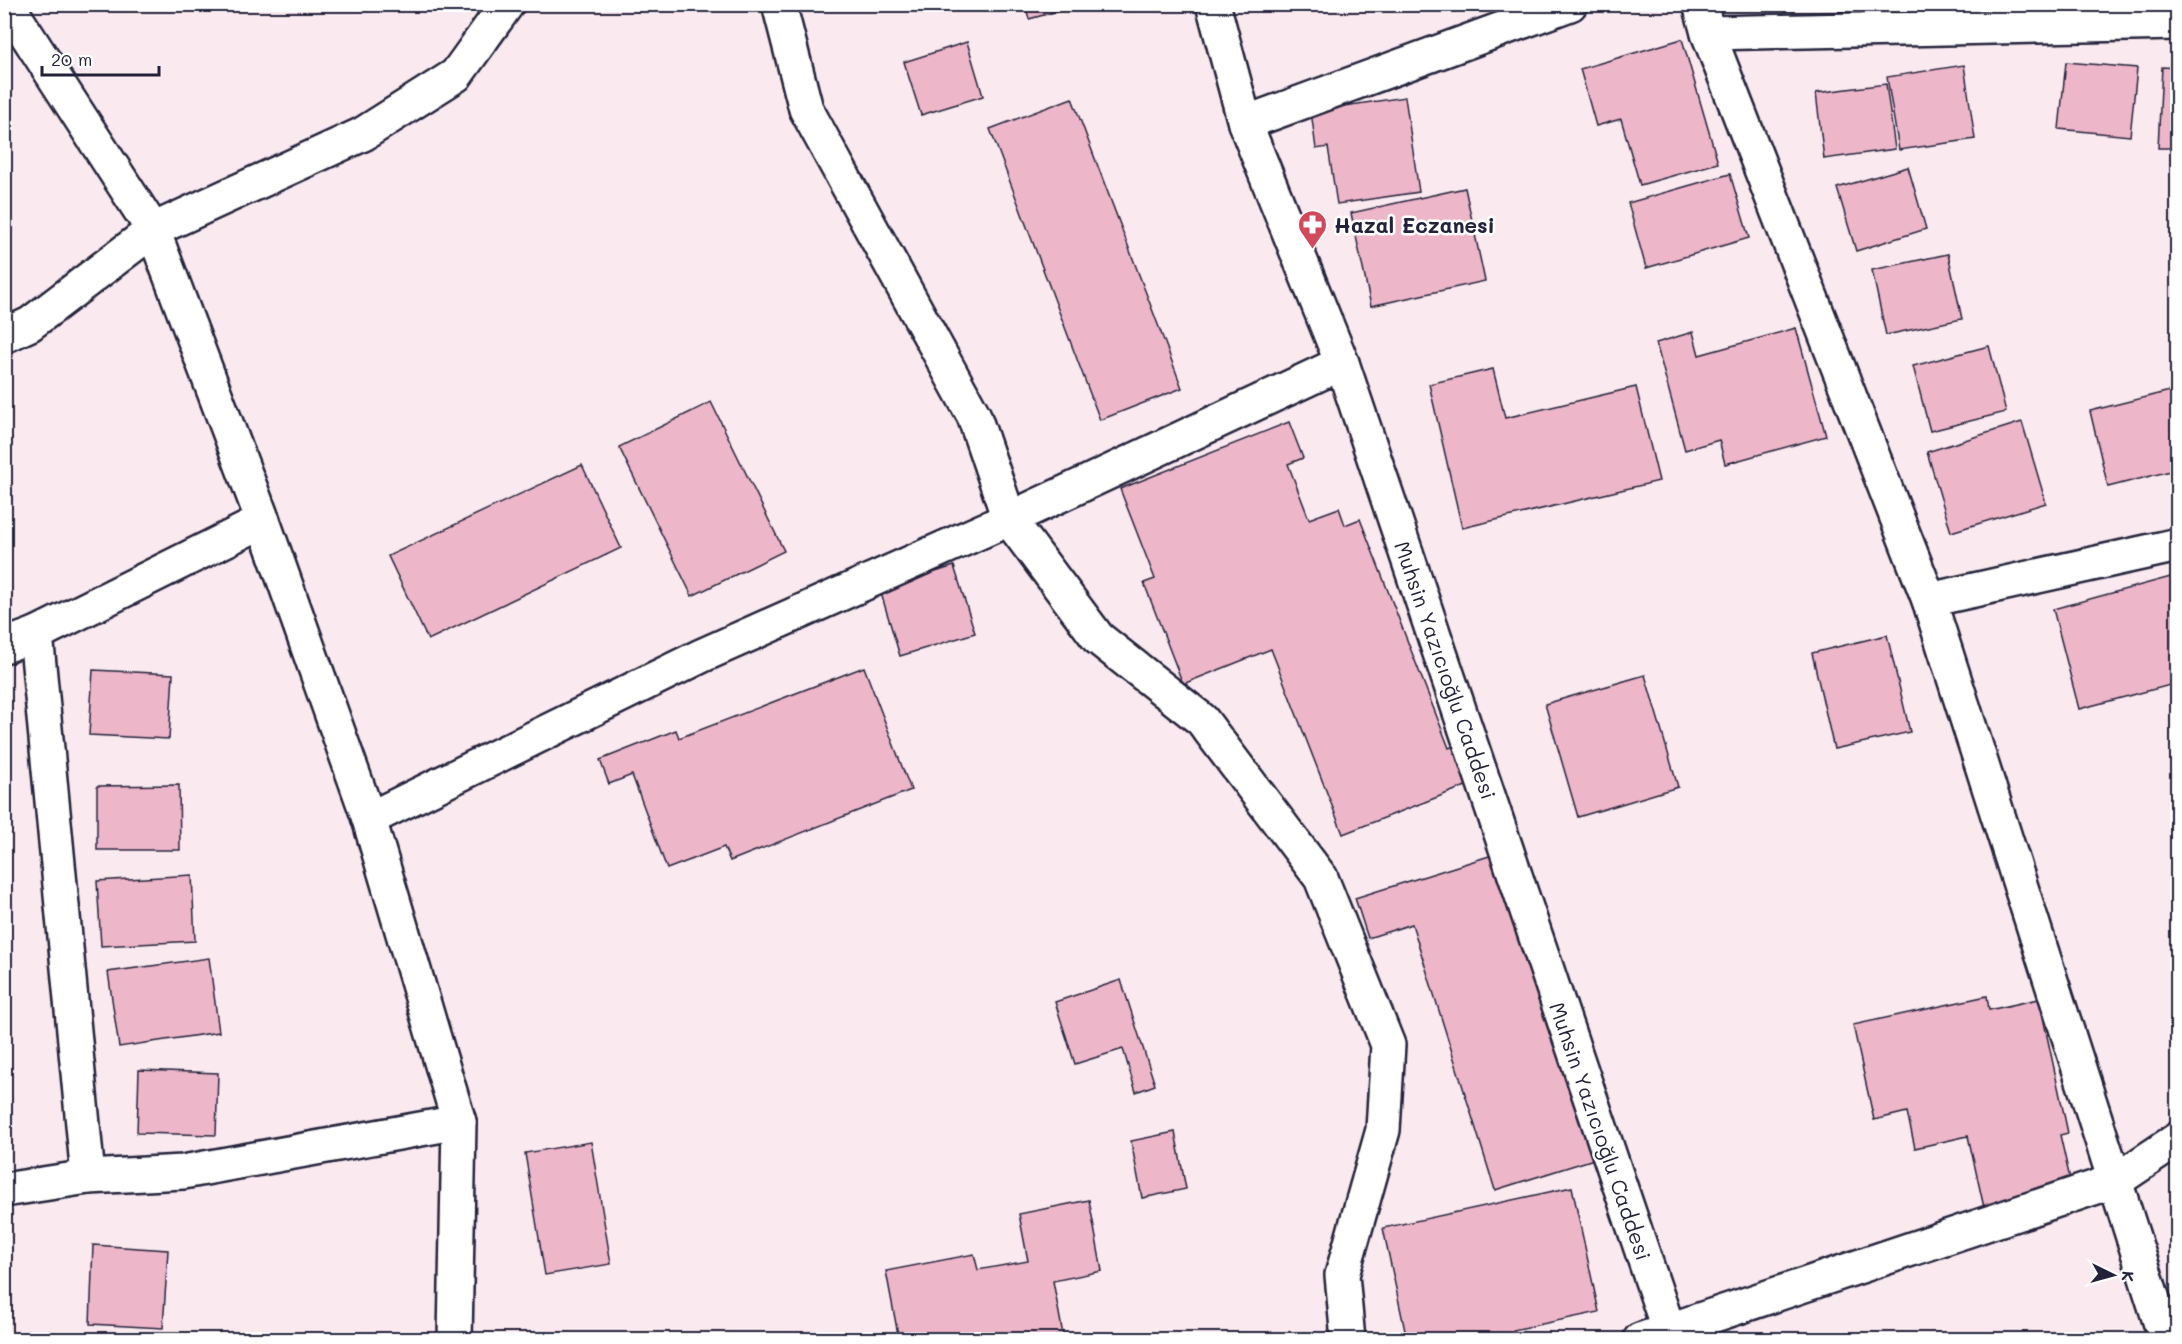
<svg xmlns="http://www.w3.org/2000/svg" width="2182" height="1344" viewBox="0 0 2182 1344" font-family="Mali,sans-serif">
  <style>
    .building { fill: #eeb6c9; stroke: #22223b; stroke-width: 1.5 }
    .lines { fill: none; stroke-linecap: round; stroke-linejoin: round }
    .street-casing { stroke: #22223b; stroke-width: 38 }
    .secondary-casing { stroke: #22223b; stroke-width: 38 }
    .street { stroke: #fff; stroke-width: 33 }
    .secondary { stroke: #fff; stroke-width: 33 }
    .labels { text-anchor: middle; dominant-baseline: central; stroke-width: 5; stroke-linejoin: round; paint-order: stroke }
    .poi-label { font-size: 21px; font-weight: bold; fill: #22223b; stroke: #fff; text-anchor: start }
    .street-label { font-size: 21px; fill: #22223b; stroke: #fff }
  </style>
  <rect width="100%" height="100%" fill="#fae9ef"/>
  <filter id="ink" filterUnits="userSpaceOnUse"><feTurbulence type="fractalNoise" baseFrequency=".0167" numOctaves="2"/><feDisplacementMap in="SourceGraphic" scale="12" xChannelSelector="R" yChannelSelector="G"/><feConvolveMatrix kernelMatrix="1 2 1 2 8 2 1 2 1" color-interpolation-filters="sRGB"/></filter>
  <g filter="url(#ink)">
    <g class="building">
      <path d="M1025,4H1084L1029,19Z"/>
      <path d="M1682,39L1718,163L1640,185L1621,119L1596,126L1580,69Z"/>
      <path d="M967,42L983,96L921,115L904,62Z"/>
      <path d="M2066,62L2137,68L2130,136L2059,129Z"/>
      <path d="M1964,65L1975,139L1899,150L1887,77Z"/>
      <path d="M2162,67L2178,68V148H2158Z"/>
      <path d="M1886,84L1895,149L1824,159L1816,93Z"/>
      <path d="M1405,97L1419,192L1337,204L1328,147L1316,149L1311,111Z"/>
      <path d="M1072,98L1182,388L1100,420L990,129Z"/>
      <path d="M1908,167L1926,229L1856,251L1837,188Z"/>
      <path d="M1730,174L1749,238L1646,268L1628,203Z"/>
      <path d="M1465,188L1485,281L1371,306L1351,213Z"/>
      <path d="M1948,254L1962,319L1886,335L1872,270Z"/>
      <path d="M1796,328L1826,436L1725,464L1719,440L1685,450L1656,343L1693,332L1699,355Z"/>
      <path d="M1989,346L2006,412L1930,431L1913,366Z"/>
      <path d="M1493,369L1505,418L1636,387L1659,481L1462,528L1429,384Z"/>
      <path d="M2170,391L2178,422V469L2108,487L2090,411Z"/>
      <path d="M711,402L784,551L692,596L619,447Z"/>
      <path d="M1289,422L1303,458L1288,464L1309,519L1339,508L1345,525L1360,519L1449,748L1461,743L1476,782L1343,834L1271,649L1183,684L1144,583L1155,579L1120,489Z"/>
      <path d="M2022,422L2046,503L1951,532L1927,452Z"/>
      <path d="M582,465L621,548L428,640L388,556Z"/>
      <path d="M954,566L975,633L900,656L880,590Z"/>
      <path d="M2178,575V683L2079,709L2053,609Z"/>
      <path d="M1887,635L1910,732L1834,749L1812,653Z"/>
      <path d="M864,667L911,790L730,861L724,847L667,869L632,775L609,784L600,760L676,730L679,738Z"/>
      <path d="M93,670L173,674L169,739L89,735Z"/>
      <path d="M1645,675L1678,787L1578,817L1545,704Z"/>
      <path d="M179,785L180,850H97V786Z"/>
      <path d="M1499,853L1594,1159L1495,1190L1412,924L1368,938L1355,898Z"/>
      <path d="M192,875L195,941L101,946L97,881Z"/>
      <path d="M209,958L219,1032L119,1047L108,972Z"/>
      <path d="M1121,980L1155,1085L1136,1092L1123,1049L1075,1064L1055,1002Z"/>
      <path d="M1987,996L1989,1010L2039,999L2068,1133L2060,1135L2073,1192L1985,1212L1968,1136L1915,1148L1907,1112L1874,1120L1853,1025Z"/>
      <path d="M139,1070L218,1073L216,1135L137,1133Z"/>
      <path d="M1175,1132L1186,1189L1142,1198L1131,1141Z"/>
      <path d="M591,1142L611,1264L545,1275L525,1153Z"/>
      <path d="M1572,1187L1599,1312L1513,1330L1515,1340H1407L1383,1228Z"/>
      <path d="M1089,1200L1102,1271L1053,1281L1064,1340H899L886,1271L974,1254L978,1270L1028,1261L1019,1214Z"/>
      <path d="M93,1245L168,1250L163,1328L90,1324Z"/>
    </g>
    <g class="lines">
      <defs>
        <g id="street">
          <path d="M7,4L153,230L263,521L369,819L459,1122L455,1340"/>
          <path d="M1708,33L2178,23"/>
          <path d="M1245,123L1570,4"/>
          <path d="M4,336L30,324L153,230L363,134L456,75L507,4"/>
          <path d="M1929,600L2178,545"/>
          <path d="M36,634L88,1177"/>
          <path d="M4,646L36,634L263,521"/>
          <path d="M369,819L701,656L1009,519L1342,363"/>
          <path d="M4,1190L88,1177L183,1172L459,1122"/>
        </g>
        <g id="secondary">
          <path d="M779,4L806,109L974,416L1009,519L1098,638L1202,720L1321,878L1388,1045L1383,1130L1342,1275L1348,1340"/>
          <path d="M1213,4L1245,123L1342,363L1672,1340"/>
          <path d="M1700,4L1708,33L1929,600L2166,1340"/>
          <path d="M1640,1340L2117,1180L2178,1139"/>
        </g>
      </defs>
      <use href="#street" class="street-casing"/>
      <use href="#secondary" class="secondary-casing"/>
      <use href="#street" class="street"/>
      <use href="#secondary" class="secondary"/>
    </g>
  </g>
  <defs>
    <symbol id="pharmacy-pin" viewBox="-11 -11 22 30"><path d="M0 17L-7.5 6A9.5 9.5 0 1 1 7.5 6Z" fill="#d1495b" stroke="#fff"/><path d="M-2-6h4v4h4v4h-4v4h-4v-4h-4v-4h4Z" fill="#fff"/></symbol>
  </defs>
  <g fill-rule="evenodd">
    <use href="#pharmacy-pin" x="1296" y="208" width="33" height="45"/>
  </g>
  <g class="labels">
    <g class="poi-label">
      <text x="1334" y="224">Hazal Eczanesi</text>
    </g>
    <g class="street-label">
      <text transform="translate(1446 670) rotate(71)">Muhsin Yazıcıoğlu Caddesi</text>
      <text transform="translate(1601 1131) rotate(71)">Muhsin Yazıcıoğlu Caddesi</text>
    </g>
  </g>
  <rect width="2182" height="1344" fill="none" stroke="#fff" stroke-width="24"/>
  <rect x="12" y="12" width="2158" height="1320" fill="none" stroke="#22223b" stroke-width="2" filter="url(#ink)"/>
  <g transform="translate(2113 1275) rotate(95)" stroke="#ffffff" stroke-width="4.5" paint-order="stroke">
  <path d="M0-4.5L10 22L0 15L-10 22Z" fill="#22223b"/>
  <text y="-9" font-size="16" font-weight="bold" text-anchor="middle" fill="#22223b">K</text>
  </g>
  <path d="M42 66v9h117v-9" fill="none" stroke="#22223b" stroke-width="3"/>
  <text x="51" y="66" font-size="18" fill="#22223b" stroke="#ffffff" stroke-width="4.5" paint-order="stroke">20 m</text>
</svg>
